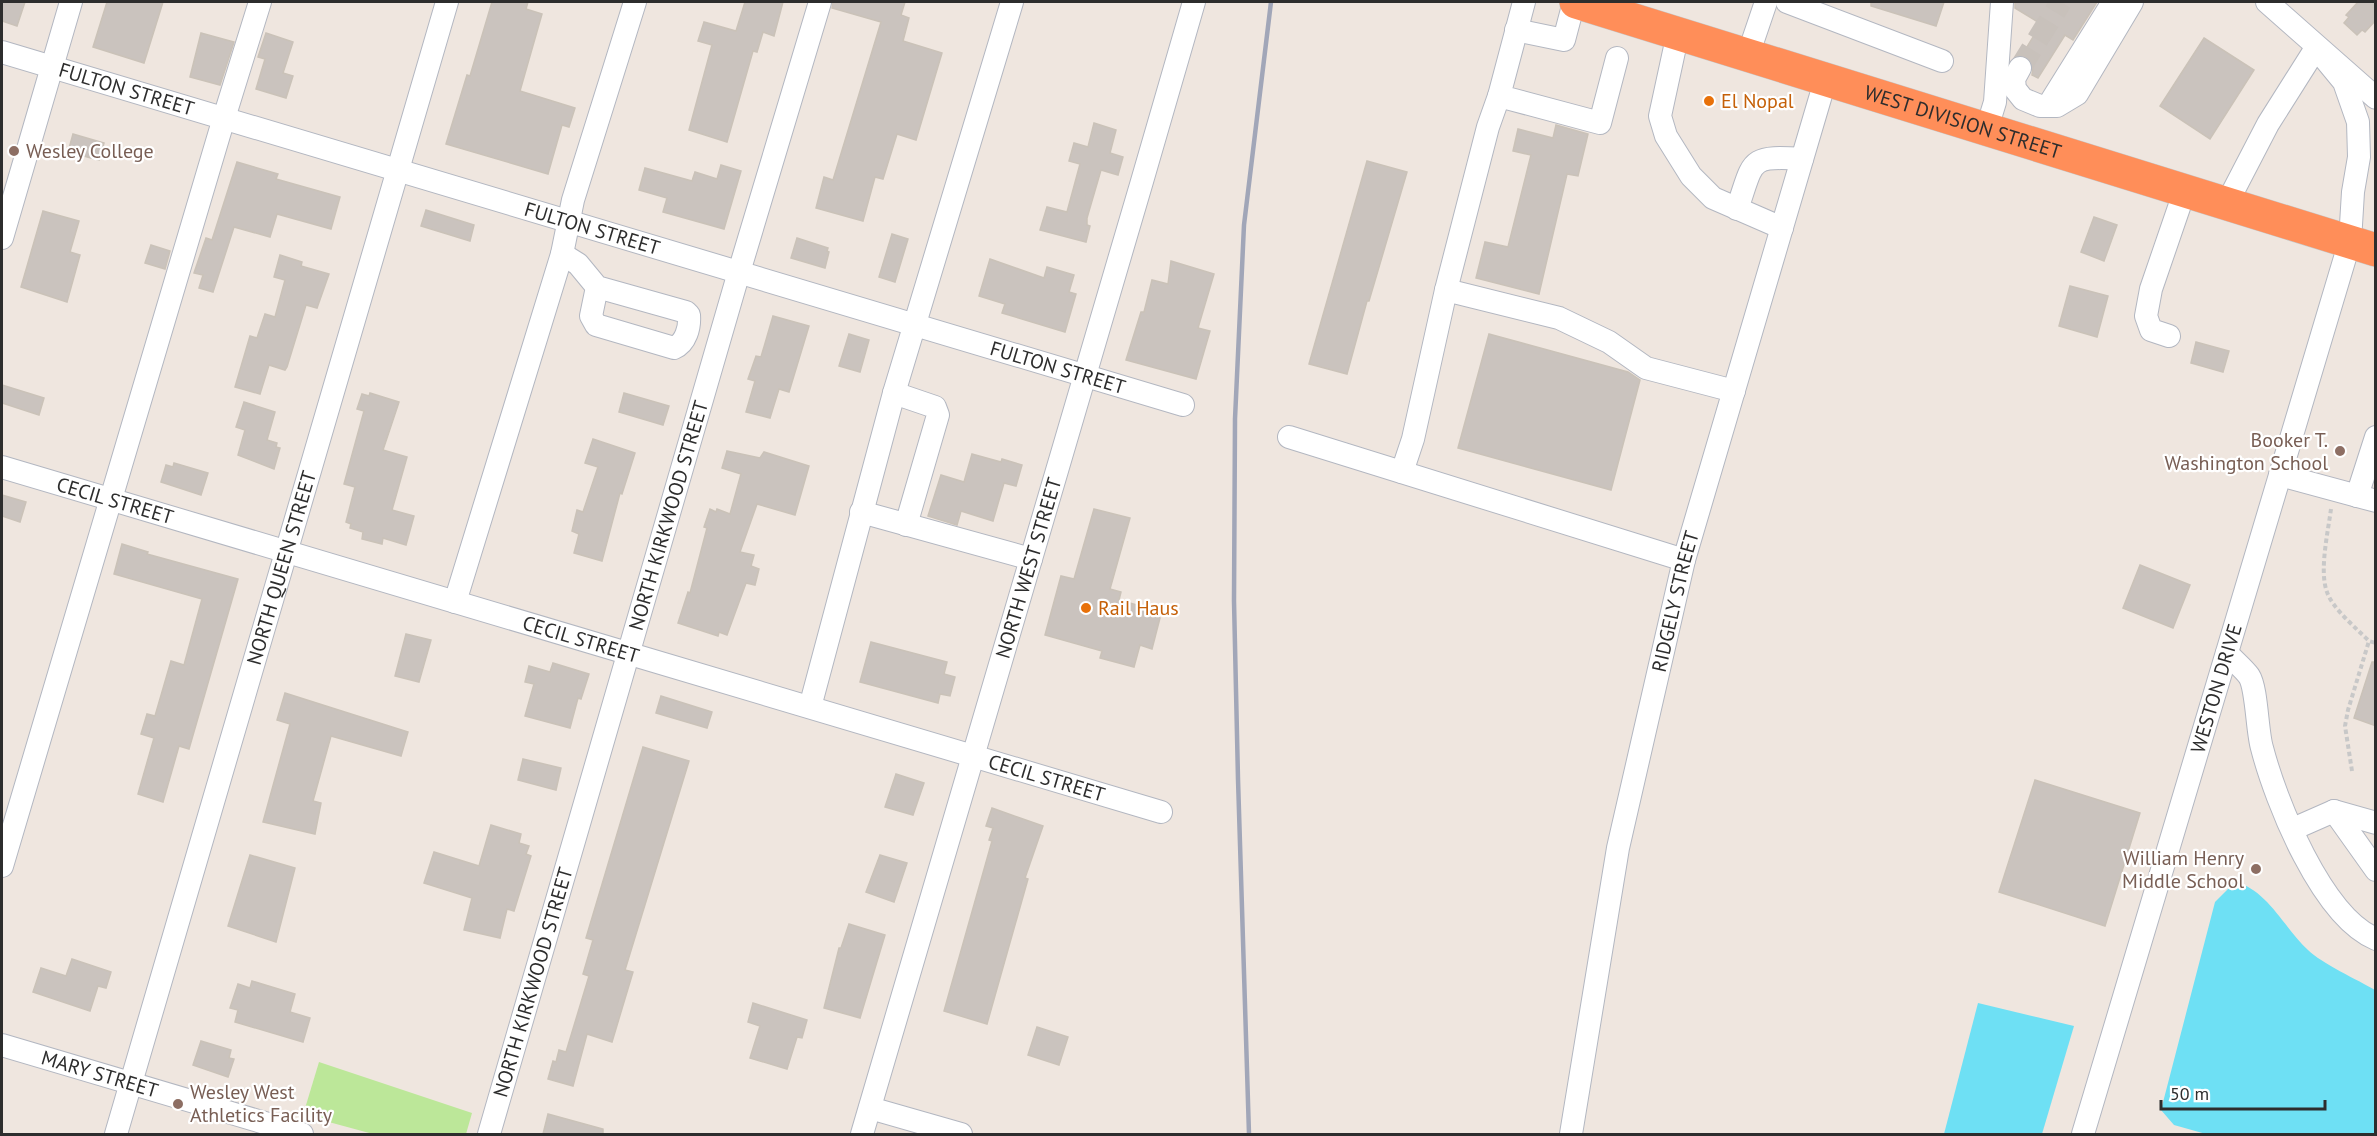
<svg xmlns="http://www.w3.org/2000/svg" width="2377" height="1136" viewBox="0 0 2377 1136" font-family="'PT Sans',sans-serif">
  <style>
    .green { fill: #bce799 }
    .water { fill: #6ee0f4 }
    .building { fill: #cac3be; stroke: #cac2b8; stroke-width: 1.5 }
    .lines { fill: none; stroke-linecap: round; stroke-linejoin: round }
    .minor-tunnel { stroke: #c8c1bb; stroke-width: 22; stroke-dasharray: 22 11; stroke-linecap: butt }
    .minor-casing { stroke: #b3b7c1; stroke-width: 24 }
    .highway-casing { stroke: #c8c8c8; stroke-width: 34 }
    .path { stroke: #c8c8c8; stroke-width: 4; stroke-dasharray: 4.5 3; stroke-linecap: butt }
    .minor { stroke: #fff; stroke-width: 22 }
    .highway { stroke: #ff8e59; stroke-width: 33 }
    .rail { stroke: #a1a6b8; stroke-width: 4.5 }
    .food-dot { fill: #e8710a; stroke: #fff; stroke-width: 2 }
    .education-dot { fill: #8d6e63; stroke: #fff; stroke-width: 2 }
    .labels { text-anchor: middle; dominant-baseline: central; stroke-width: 4.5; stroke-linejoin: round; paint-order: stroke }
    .street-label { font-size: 20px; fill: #2d2d2d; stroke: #fff }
    .food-label { font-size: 20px; fill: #c56008; stroke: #fff; text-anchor: start }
    .education-label { font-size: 20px; fill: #785e54; stroke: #fff; text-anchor: start }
  </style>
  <rect width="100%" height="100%" fill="#efe6df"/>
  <path class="green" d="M319,1062L472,1113L466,1134H373L303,1115Z"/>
  <g class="water">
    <path d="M2235,882C2267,889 2285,929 2308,950C2321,963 2358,980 2375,990V1134H2206L2174,1125L2161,1110L2215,902Z"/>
    <path d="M1978,1003L2074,1026L2042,1134H1944Z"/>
  </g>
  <g class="building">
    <path d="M2,2H25L17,26L2,21Z"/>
    <path d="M107,2H163L144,63L93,47Z"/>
    <path d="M492,2H528L526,9L542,14L520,91L575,108L569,127L562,125L548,174L446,144L467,75L470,76Z"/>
    <path d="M745,2H783L774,36L763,32L757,52L753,51L727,142L689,130L712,45L698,41L704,22L736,31Z"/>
    <path d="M833,2H905L901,15L909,18L903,41L942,53L916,140L897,134L883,179L875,177L863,221L816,208L824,177L833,180L881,22L832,8Z"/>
    <path d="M1871,2H1944L1936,26L1871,6Z"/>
    <path d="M2015,2H2097L2073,40L2065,35L2038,78L2032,75L2033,67L2031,61L2022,55L2041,24L2015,8Z"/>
    <path d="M2358,2H2376V20L2365,32L2362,30L2357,35L2344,23L2349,17L2346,15Z"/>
    <path d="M201,33L234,42L220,85L190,77Z"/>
    <path d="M266,33L293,42L283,73L293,76L286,98L256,89L265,59L258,57Z"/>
    <path d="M2204,38L2254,70L2210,139L2160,106Z"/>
    <path d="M1094,123L1116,130L1110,153L1123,157L1118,175L1101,170L1087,218V225L1090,226L1086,242L1040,230L1047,207L1067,212L1080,164L1069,161L1074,143L1088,147Z"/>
    <path d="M1556,125L1588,134L1578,176L1567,174L1539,294L1476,278L1485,242L1508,247L1531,155L1513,151L1518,129L1553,138Z"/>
    <path d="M73,134L104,143L99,160L68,152Z"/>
    <path d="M1367,161L1407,172L1369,301H1367L1347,374L1309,364Z"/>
    <path d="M237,162L278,174L276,179L340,197L331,229L277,214L270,237L234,227L213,292L199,288L203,275L194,273L206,238L212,240Z"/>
    <path d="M721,165L741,171L724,229L663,212L667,198L639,190L645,168L692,181L695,172L717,179Z"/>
    <path d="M426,210L474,225L470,241L421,226Z"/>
    <path d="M43,211L79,221L70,252L80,255L67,302L21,287Z"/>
    <path d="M2094,217L2117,225L2104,261L2081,252Z"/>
    <path d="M892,234L908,239L895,282L879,277Z"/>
    <path d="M797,238L828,248L827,251L829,252L825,268L791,258Z"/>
    <path d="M151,245L170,251L165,269L145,263Z"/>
    <path d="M280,255L302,262L301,266L329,274L317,308L306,305L287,367L285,370L269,365L260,394L235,387L250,336L257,338L265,314L275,317L285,280L274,277Z"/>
    <path d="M990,259L1044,278L1047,267L1074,275L1069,292L1076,294L1065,332L1002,313L1005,304L979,296Z"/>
    <path d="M1171,261L1214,274L1198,328L1210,331L1196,379L1126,360L1141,312H1144L1152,280L1168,284Z"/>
    <path d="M2070,286L2108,296L2097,337L2059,326Z"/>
    <path d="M773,316L809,326L789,392L779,389L770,418L746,412L755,381L748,379L756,356L761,357Z"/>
    <path d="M849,334L869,340L860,372L839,366Z"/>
    <path d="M1489,334L1628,372L1640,380L1611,490L1458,448Z"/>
    <path d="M2196,342L2229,351L2223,372L2191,363Z"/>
    <path d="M2,385L44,398L39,415L2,403Z"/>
    <path d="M370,393L399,402L383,450L407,457L392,510L414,516L406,545L383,538L382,544L362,539L363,532L350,528L351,524L346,522L355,487L344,484L364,411L357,409L362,394L369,396Z"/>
    <path d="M624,393L669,406L663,425L619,412Z"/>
    <path d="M244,402L275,412L267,440L277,443L276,447L280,448L274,469L238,455L245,430L236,427Z"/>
    <path d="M593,439L635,453L622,494L620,493L602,561L574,553L579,534L572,531L577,510L583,512L598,467L585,463Z"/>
    <path d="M727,451L760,458L764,452L809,466L795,515L757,504L740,552L754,555L751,566L759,569L755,585L746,583L727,635L719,632L718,636L678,623L688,592L690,593L707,528L704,527L710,509L716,512L717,509L730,514L741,474L722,468Z"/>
    <path d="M972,454L1001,462L1002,459L1022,465L1016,486L1004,483L993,521L961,511L957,525L928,516L941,475L964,482Z"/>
    <path d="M174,463L208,473L201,495L161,482L166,465L173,467Z"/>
    <path d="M2,495L26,502L20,522L2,516Z"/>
    <path d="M1094,509L1130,518L1110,589L1121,592L1119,600L1148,608L1147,614L1160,618L1152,649L1140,645L1134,667L1100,658L1102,651L1045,635L1061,576L1074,579Z"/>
    <path d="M122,544L148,552L147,554L238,579L189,749L179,746L163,802L138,794L154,738L141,734L147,714L155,716L171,661L184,665L202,599L114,574Z"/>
    <path d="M2140,565L2190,585L2173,628L2123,608Z"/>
    <path d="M406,634L431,640L419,682L395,676Z"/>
    <path d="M871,642L947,662L944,674L955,677L950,696L940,694L938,703L860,682Z"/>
    <path d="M2372,662H2376V726L2354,718Z"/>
    <path d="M553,663L589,674L581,699L578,698L570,728L525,716L534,684L525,682L529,666L550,672Z"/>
    <path d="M285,693L408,732L401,756L331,736L313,801L321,803L315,834L263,822L290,724L277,720Z"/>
    <path d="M661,696L712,712L707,728L656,713Z"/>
    <path d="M643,747L689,761L625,970L633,972L612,1042L587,1034L573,1086L548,1079L553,1061L556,1062L559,1050L566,1052L589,976L583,974L593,940L586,938Z"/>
    <path d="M523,759L561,768L556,790L518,780Z"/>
    <path d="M896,774L924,783L913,815L885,807Z"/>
    <path d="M2035,780L2140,813L2105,926L1999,892Z"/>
    <path d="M992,808L1043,826L1025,878L1028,879L987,1024L944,1011L992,841L989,840L993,828L986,826Z"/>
    <path d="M491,825L521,834L519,843L529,846L526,854L531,856L514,911L507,909L500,938L464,930L472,898L424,883L434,852L479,866Z"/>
    <path d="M250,855L295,868L276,942L228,926Z"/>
    <path d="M880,855L907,863L894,902L866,892Z"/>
    <path d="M849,924L885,935L860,1018L824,1008L839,948H841Z"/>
    <path d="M72,959L111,972L106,988L98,986L90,1011L33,992L41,968L66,976Z"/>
    <path d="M252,981L295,994L290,1012L310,1018L303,1042L235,1022L238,1010L230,1008L238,984L250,988Z"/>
    <path d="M753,1003L807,1020L802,1038L797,1037L787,1069L750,1058L760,1026L748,1022Z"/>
    <path d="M1037,1027L1068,1037L1059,1065L1028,1055Z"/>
    <path d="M201,1041L231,1050L229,1058L234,1059L228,1077L193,1065Z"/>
    <path d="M548,1114L603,1129V1134H543Z"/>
  </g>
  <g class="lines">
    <path class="minor-tunnel" d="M2020,68L2061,2"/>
    <defs>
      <g id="minor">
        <path d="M1524,2L1499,96L1600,123L1617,58"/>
        <path d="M1787,2L1942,61"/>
        <path d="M2267,2L2376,98"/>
        <path d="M1516,30L1564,40L1574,2"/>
        <path d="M1678,33L1660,116L1666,136L1691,176L1713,198L1782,228"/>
        <path id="s1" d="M2,52L1183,405"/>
        <path d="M1748,55L1766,2"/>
        <path d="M2020,68L2014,79L2015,89L2023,99L2040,106H2057L2077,94L2132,2"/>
        <path d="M2048,106L2113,2"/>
        <path d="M1987,128L1995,102L2002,2"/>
        <path d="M2227,203L2268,124L2316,48"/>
        <path d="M1737,209C1754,161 1747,155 1802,159"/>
        <path d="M2,238L71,2"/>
        <path d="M562,254L578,264L597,287L686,312L689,315C690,327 686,343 674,348L596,325L591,316L597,287"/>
        <path d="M1446,290L1488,127L1499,96"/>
        <path d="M2169,336L2151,330L2146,316L2151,289L2185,190"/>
        <path d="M894,393L935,407L938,415L906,525"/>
        <path d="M1289,437L1684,560"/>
        <path id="s2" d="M2,467L1161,812"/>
        <path d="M1402,472L1413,439L1446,290L1559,318L1609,342L1646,368L1734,391"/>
        <path d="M2280,475L2376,501"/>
        <path d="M2357,496L2376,437"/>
        <path d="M861,512L1031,559"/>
        <path d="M455,602L562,254L573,200L635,2"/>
        <path d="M2227,653C2234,661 2243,668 2249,676C2257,688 2257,732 2262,748C2276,802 2322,917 2376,939"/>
        <path d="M810,707L894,393L1012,2"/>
        <path d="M2334,811L2376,870"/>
        <path d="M2293,829L2334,811L2376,823"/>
        <path d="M2,866L224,118L260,2"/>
        <path id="s3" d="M2,1045L302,1134"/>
        <path d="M870,1108L961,1134"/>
        <path id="s4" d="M116,1134L447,2"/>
        <path id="s5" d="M489,1134L739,272L820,2"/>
        <path id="s6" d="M862,1134C972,757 1085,380 1194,2"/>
        <path id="s7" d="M1571,1134L1618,848L1684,560L1826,78"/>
        <path id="s8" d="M2083,1134L2350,241L2353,192L2359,157L2358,122L2344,82L2316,48"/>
      </g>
      <g id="highway">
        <path id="s9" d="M1576,2L2376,250"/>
      </g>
    </defs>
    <use href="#minor" class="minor-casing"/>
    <use href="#highway" class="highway-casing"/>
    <g class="path">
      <path d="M2331,509C2328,532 2319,571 2327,592C2332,608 2357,629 2369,641L2376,643"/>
      <path d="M2352,771L2345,726L2348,710L2369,641"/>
    </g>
    <use href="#minor" class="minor"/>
    <use href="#highway" class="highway"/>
    <path class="rail" d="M1249,1134L1238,779L1234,601L1235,419L1244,225L1271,2"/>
  </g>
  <g class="food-dot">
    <circle cx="1709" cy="101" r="6"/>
    <circle cx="1086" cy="608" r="6"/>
  </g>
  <g class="education-dot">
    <circle cx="14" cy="151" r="6"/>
    <circle cx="2340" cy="451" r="6"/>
    <circle cx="2256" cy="869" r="6"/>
    <circle cx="178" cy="1104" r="6"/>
  </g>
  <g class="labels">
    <g class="street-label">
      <text stroke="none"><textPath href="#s1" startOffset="130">FULTON STREET</textPath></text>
      <text stroke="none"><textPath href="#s9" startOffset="405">WEST DIVISION STREET</textPath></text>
      <text stroke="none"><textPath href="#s1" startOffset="616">FULTON STREET</textPath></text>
      <text stroke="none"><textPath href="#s1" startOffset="1102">FULTON STREET</textPath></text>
      <text stroke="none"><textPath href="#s2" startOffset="118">CECIL STREET</textPath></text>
      <text stroke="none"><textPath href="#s5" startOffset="644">NORTH KIRKWOOD STREET</textPath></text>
      <text stroke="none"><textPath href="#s4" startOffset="590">NORTH QUEEN STREET</textPath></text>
      <text stroke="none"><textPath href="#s6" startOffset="590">NORTH WEST STREET</textPath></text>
      <text stroke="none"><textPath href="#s7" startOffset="543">RIDGELY STREET</textPath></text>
      <text stroke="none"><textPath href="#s2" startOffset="604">CECIL STREET</textPath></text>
      <text stroke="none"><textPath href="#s8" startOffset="465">WESTON DRIVE</textPath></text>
      <text stroke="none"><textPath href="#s2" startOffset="1090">CECIL STREET</textPath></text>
      <text stroke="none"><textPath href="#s5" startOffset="158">NORTH KIRKWOOD STREET</textPath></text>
      <text stroke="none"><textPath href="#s3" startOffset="102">MARY STREET</textPath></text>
    </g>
    <g class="food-label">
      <text x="1721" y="101">El Nopal</text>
      <text x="1098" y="608">Rail Haus</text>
    </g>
    <g class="education-label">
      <text x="26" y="151">Wesley College</text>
      <text x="2328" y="440" text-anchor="end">Booker T.<tspan x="2328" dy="23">Washington School</tspan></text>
      <text x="2244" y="858" text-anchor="end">William Henry<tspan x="2244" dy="23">Middle School</tspan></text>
      <text x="190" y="1092">Wesley West<tspan x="190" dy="23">Athletics Facility</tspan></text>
    </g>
  </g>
  <rect width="2377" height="1136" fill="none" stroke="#2d2d2d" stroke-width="6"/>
  <path d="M2161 1100v9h164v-9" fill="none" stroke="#2d2d2d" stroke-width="3"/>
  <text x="2170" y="1100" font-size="18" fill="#2d2d2d" stroke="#ffffff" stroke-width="4.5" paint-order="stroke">50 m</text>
</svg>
